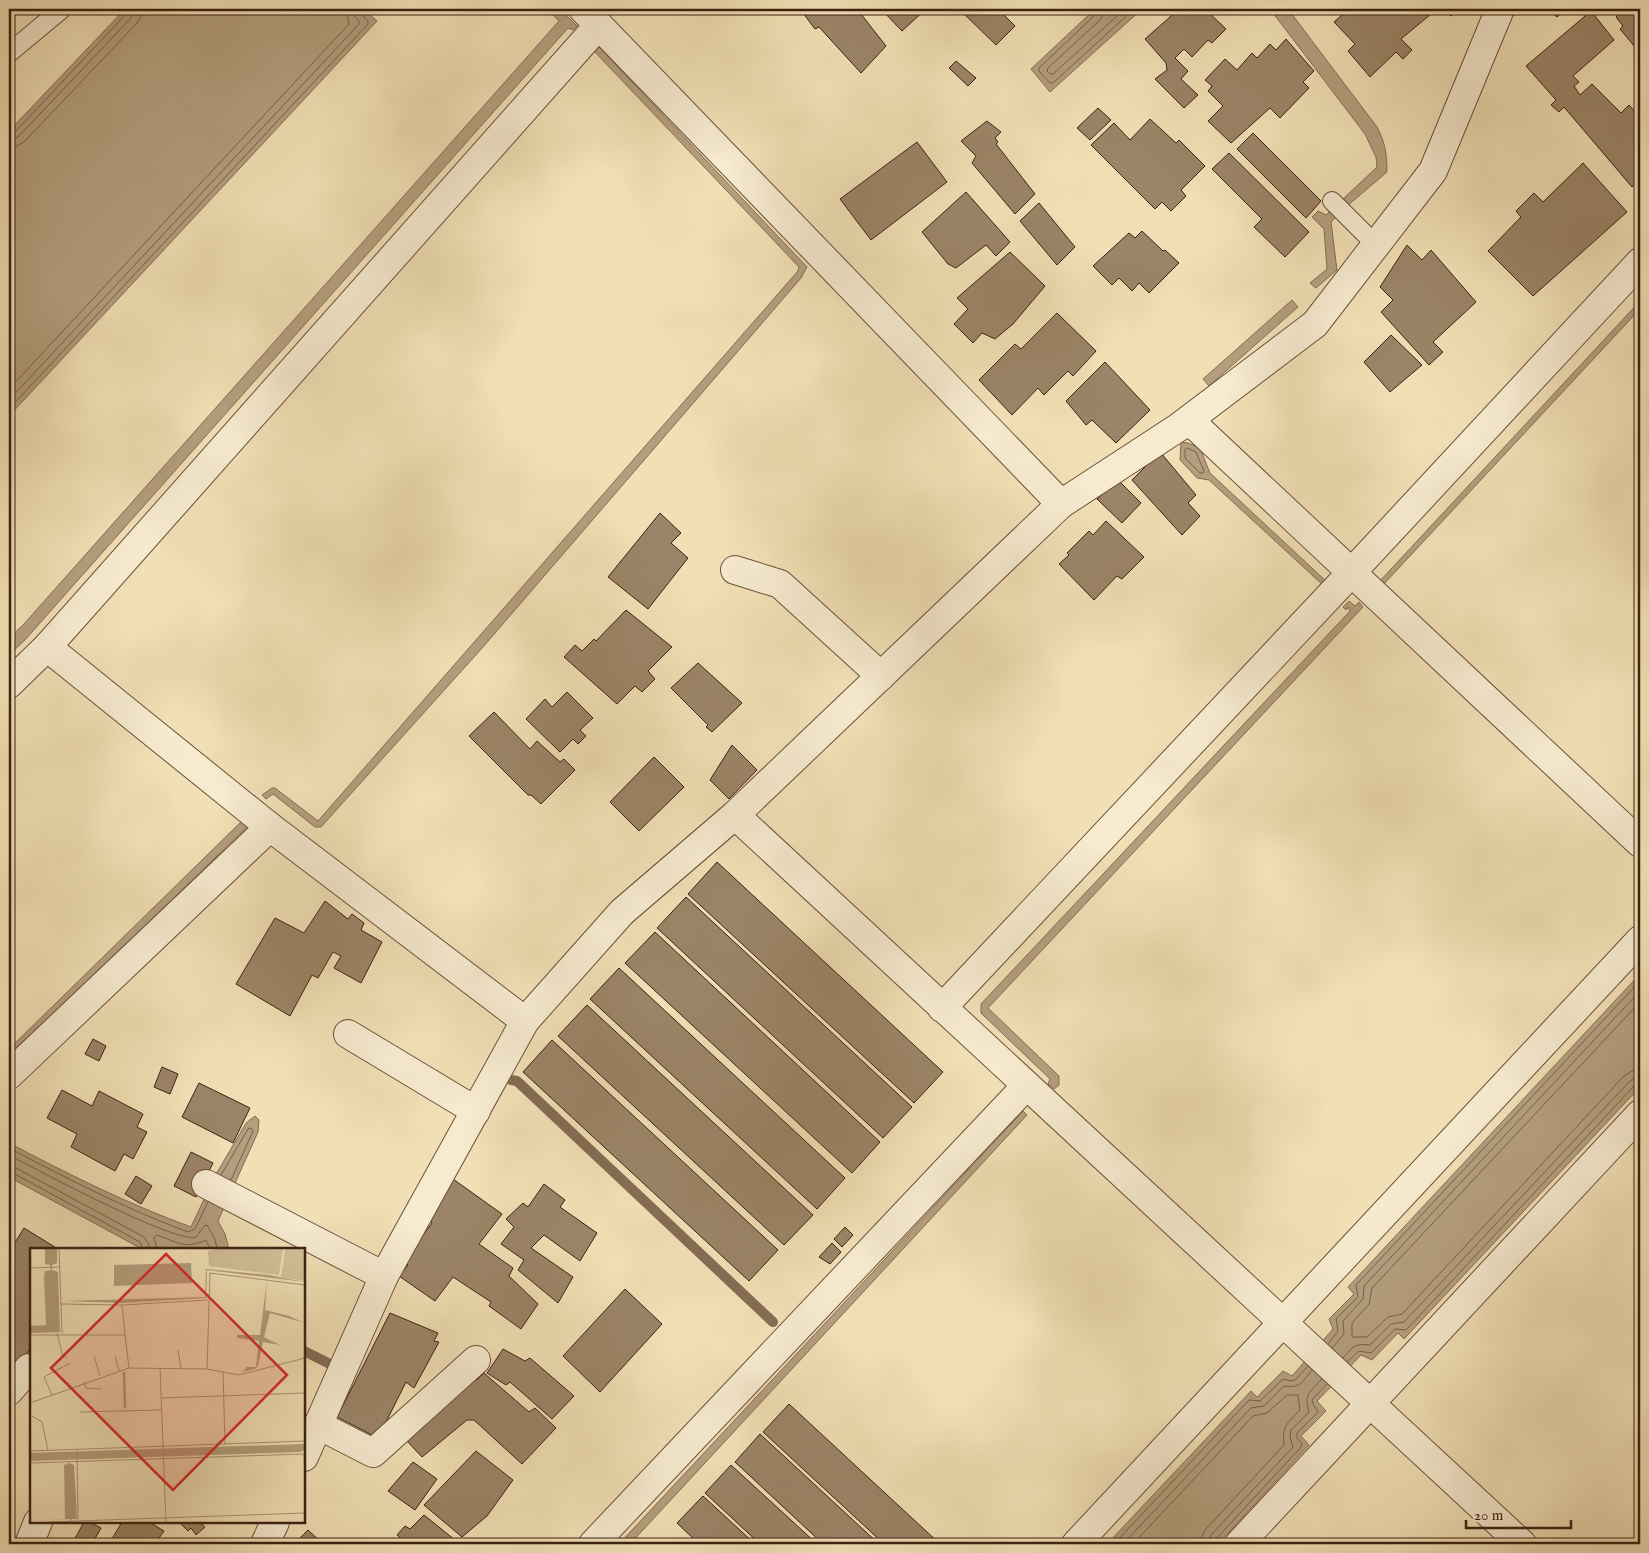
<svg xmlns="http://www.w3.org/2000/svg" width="1649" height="1553" viewBox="0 0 1649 1553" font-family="'IM FELL English',serif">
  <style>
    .water { fill: #b49e7e; stroke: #846c53 }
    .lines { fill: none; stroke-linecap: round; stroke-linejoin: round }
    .shore { stroke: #786048; stroke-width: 1 }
    .stream { stroke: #846c53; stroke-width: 10 }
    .building { fill: #9b8467; stroke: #3d2112 }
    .lane-casing { stroke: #6a503b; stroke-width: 20 }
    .street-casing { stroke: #6a503b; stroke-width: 30 }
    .lane { stroke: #f6eacf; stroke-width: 18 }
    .street { stroke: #f6eacf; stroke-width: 28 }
    .inset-river { fill: none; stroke: #b49e7e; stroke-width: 2.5 }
    .inset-road { fill: none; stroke: #a99374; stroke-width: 1 }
    .view { fill: #d62828; fill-opacity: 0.15; stroke: #d62828; stroke-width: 2.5 }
    .inset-edge { fill: none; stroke: #3d2112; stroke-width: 2.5 }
  </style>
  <rect width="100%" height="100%" fill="#f1dfb5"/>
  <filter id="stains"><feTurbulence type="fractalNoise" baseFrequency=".004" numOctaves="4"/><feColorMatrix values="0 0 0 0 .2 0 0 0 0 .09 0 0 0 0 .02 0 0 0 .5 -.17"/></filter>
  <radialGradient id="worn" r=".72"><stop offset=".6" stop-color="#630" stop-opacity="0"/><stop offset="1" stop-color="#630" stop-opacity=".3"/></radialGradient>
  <g class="water">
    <path d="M125,9H363L377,21L9,416V131Z"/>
    <path d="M547,9H560L577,26L573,30L568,28L78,580L25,640L9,655V638L24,624L559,21Z"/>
    <path d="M1095,9H1142L1050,92L1031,69Z"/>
    <path d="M1270,9H1288L1377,127C1385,142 1387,154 1387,172L1347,206L1331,222L1337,270L1316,288L1310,283L1327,269L1324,229L1312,217L1318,211L1326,215L1377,167L1376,157L1365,134Z"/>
    <path d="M599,47L807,267L801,278L483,647L321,827H315L273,794L266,799L262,795L272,788H275L318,821L798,271L799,267L594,51Z"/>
    <path d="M1292,300L1298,307L1209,386L1203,379Z"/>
    <path d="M1640,301V309L1383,585L1379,582Z"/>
    <path d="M1181,442L1188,443L1200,448L1210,473L1327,582L1324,586L1209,480L1197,478L1180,460Z"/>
    <path d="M1349,601L1355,606L1359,602L1363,607L988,1008L1059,1076V1085L1054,1089L1048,1084L1050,1079L981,1013V1004L1350,611L1348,607L1346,610L1343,607Z"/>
    <path d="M244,819L249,825L9,1058V1049Z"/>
    <path d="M1640,974V1087L1404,1339L1398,1333L1372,1360L1361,1355L1317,1401L1326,1411L1301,1436L1309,1445L1218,1544H1107L1251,1391L1257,1397L1283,1371L1292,1376L1333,1329L1329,1319L1354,1294L1348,1287Z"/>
    <path d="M1023,1111L1027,1115L630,1544H619Z"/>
    <path d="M255,1116L259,1120L258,1132L218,1221L225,1234L229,1249H142L9,1177V1143C68,1174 128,1204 191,1227L215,1176L246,1123Z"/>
  </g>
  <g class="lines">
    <g class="shore">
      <path d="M1098,9L1096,14L1039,68V71L1050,83H1053L1134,9"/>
      <path d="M1104,9L1101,19L1048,68L1047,71L1050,74H1053L1125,9"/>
      <path d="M9,134L15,132L126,14L128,9"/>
      <path d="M9,140L14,139L19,136L131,18L134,9"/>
      <path d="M9,148L17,146L25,141L137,23L141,16L142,9"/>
      <path d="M9,389L349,24L346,9"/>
      <path d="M9,400L359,24V21L354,15L353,9"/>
      <path d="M9,409L368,24V21L361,14L360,9"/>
      <path d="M1187,448L1196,452L1204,471L1203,473H1200L1185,458V450Z"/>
      <path d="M1640,1002L1372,1288L1369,1304L1352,1323V1337H1367L1388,1317L1402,1314L1624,1076L1632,1071L1640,1070"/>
      <path d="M9,1148C68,1179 126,1209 188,1232L195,1229L208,1202"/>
      <path d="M9,1155C36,1169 175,1244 196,1237L204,1226L207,1225L215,1239L217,1249"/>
      <path d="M9,1167L16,1168L144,1237L148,1243L150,1249"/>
      <path d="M9,1173H13L140,1242L143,1249"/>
      <path d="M221,1175L248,1129L251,1128L253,1131L231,1180"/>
      <path d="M157,1249L154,1238L157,1235C178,1242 184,1250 206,1240L210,1249"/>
      <path d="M1328,1344L1338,1331L1336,1319L1358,1297L1356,1285L1640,981"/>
      <path d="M1332,1348L1344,1334L1343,1321L1363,1299L1364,1286L1640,991"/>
      <path d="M1343,1358C1353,1347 1354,1343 1370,1345L1391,1324L1404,1322L1630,1081L1634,1078H1640"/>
      <path d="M1347,1362L1359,1351L1371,1353L1395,1329L1406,1330L1634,1086L1640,1084"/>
      <path d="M1114,1544L1249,1400L1260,1401L1283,1379L1291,1381L1295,1380L1308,1366"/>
      <path d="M1123,1544L1251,1408L1264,1406L1284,1386C1300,1389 1303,1381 1312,1370"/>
      <path d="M1133,1544L1253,1416L1267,1413L1287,1395H1298L1300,1410C1287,1424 1282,1425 1284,1445L1205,1530L1202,1537L1201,1544"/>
      <path d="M1208,1544L1211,1535L1293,1447L1290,1437L1291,1430L1309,1412C1304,1393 1309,1393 1322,1379"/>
      <path d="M1215,1544L1216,1539L1301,1447L1302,1444L1297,1438V1433L1318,1412L1313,1404L1312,1400L1327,1384"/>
    </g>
    <g class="stream">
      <path d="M511,1080L517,1081L773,1322"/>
      <path d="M304,1351L332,1365"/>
    </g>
  </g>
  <g class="building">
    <path d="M800,9H857L886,46L861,73L819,27L815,29Z"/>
    <path d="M881,9H926L902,31Z"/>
    <path d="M961,9H998L1015,26L996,45L960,10Z"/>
    <path d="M1179,9H1184L1187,11L1189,9H1205L1226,29L1212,43L1208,40L1192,57L1184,49L1175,58L1188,71L1181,79L1198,95L1184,108L1155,79L1167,70L1166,63L1145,39Z"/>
    <path d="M1349,9H1437L1401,39L1412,50L1403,59L1396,52L1370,77L1348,51L1355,44L1334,22Z"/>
    <path d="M1444,9H1458L1451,16Z"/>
    <path d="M1548,9H1566L1557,17Z"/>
    <path d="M1614,9H1640V53L1620,29L1623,26L1616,17L1619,14Z"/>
    <path d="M1591,11L1614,40L1573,76L1579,82L1574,86L1580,95L1592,84L1621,113L1629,105L1640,117V180L1632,187L1564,107L1559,112L1551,105L1556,100L1526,66Z"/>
    <path d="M1286,39L1314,71L1303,82L1309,88L1280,118L1270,108L1231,143L1208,121L1223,106L1208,91L1212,86L1205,80L1225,59L1237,70L1252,53L1257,58L1270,44L1276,50Z"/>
    <path d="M956,61L976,78L968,86L949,68Z"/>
    <path d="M1098,108L1111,120L1090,140L1077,128Z"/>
    <path d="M1150,119L1176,143L1179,140L1205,166L1181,190L1186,196L1171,211L1162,202L1155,209L1091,145L1114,123L1130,140Z"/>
    <path d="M987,121L1001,132L995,138L998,142L996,144L1035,194L1015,214L972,163L976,156L961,141Z"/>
    <path d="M1253,133L1321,201L1306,218L1237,149Z"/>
    <path d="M917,142L947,182L871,240L840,199Z"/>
    <path d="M1229,153L1309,232L1285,257L1254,227L1262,219L1212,169Z"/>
    <path d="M1583,163L1627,212L1533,296L1488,251L1521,217L1516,211L1534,193L1543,202Z"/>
    <path d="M966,192L1010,242L996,256L986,245L956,268L948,264L922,232Z"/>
    <path d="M1039,203L1075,247L1057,265L1020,221Z"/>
    <path d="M1142,231L1163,251L1165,250L1179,263L1149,293L1139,283L1132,291L1119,278L1112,285L1093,266L1129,233L1135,238Z"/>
    <path d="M1407,245L1422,260L1431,250L1476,302L1433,342L1443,352L1429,365L1381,312L1393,300L1380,287Z"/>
    <path d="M1010,252L1045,286L1013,324L995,339L982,333L973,343L954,324L968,309L957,298Z"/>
    <path d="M1057,313L1096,351L1073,376L1068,371L1044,395L1038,388L1012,415L979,380L1015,344L1021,349Z"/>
    <path d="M1391,335L1422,365L1390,392L1364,362Z"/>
    <path d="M1105,362L1150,410L1116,443L1092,420L1086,425L1066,401Z"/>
    <path d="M1161,453L1196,495L1188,503L1200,516L1182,535L1132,480L1153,459L1155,460Z"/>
    <path d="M1118,480L1141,503L1122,523L1097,499Z"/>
    <path d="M660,513L681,533L671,543L688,558L648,609L608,577Z"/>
    <path d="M1106,521L1144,557L1122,579L1117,576L1094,600L1059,564L1069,555L1067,553L1089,531L1093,535Z"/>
    <path d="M626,610L672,647L648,671L655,679L642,692L635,686L617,704L564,657L575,645L582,651L594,639L596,641Z"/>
    <path d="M698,663L742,703L712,732L706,727L708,725L671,688Z"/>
    <path d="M567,692L593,718L580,730L586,736L578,744L573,739L560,752L526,719L545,699L552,707Z"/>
    <path d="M494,712L530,749L537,741L560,762L564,759L575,770L541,804L531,795H528L469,736Z"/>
    <path d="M732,745L757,770L729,799L710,780Z"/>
    <path d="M654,757L684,787L639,831L610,802Z"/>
    <path d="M717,862L943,1072L914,1103L688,894Z"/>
    <path d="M686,897L912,1107L883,1138L657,928Z"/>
    <path d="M325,901L348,919L352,914L364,923L361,930L382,942L361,983L334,968L341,956L333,952L318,978L312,975L290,1016L236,984L275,918L304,933Z"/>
    <path d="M655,932L880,1142L852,1173L625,963Z"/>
    <path d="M619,968L845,1178L817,1209L590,999Z"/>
    <path d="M587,1005L813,1215L784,1245L558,1036Z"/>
    <path d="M93,1039L106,1046L99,1061L85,1054Z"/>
    <path d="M552,1040L778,1250L749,1281L523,1072Z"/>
    <path d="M162,1067L178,1074L170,1094L154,1087Z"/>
    <path d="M199,1083L250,1108L233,1143L182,1117Z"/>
    <path d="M62,1090L92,1106L99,1091L143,1114L137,1127L147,1132L133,1159L124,1154L115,1171L71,1147L77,1134L47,1118Z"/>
    <path d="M191,1152L213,1163L196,1197L174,1186Z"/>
    <path d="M136,1176L152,1186L141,1204L125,1194Z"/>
    <path d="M453,1179L502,1214L479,1244L513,1268L509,1276L538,1304L521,1329L489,1306L491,1302L453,1277L435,1301L399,1276L408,1265L406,1263L407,1256L432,1223L426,1216Z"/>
    <path d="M544,1184L565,1200L560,1207L597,1233L580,1261L544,1235L531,1248L573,1277L558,1303L518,1270L524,1260L501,1244L514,1227L506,1219L523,1203L528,1207Z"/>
    <path d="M845,1227L853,1235L842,1247L834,1239Z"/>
    <path d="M24,1228L58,1249H31V1347L14,1375L9,1371V1252Z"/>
    <path d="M832,1243L841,1252L830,1264L819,1257Z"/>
    <path d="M625,1289L662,1324L600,1392L563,1356Z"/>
    <path d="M390,1313L438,1333L434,1341L439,1342L414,1388L406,1382L378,1438L337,1417Z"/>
    <path d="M503,1349L525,1361L530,1358L574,1396L552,1419L510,1382L506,1385L487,1373Z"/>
    <path d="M484,1373L529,1412L535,1408L556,1428L522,1464L474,1420H467L422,1457L406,1440L473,1377L477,1380Z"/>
    <path d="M789,1404L940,1544H884L763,1432Z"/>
    <path d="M760,1434L879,1544H823L735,1462Z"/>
    <path d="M476,1451L513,1480L487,1516L462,1537L424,1505Z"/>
    <path d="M413,1462L437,1479L415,1510L388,1491Z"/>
    <path d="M731,1465L817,1544H760L705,1493Z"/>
    <path d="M703,1496L755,1544H699L677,1523Z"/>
    <path d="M424,1515L460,1544H398L402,1539L397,1535L405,1526L410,1529Z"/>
    <path d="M84,1522H89L101,1528L92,1544H72Z"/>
    <path d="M122,1522H149L164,1531L157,1541L161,1544H109Z"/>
    <path d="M182,1522H199L205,1527L196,1535L191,1528L188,1531L180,1523Z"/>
    <path d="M308,1530L323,1544H296L295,1543Z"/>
  </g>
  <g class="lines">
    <defs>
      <g id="lane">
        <path d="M9,53L62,9"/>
        <path d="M1332,201L1376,245"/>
      </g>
      <g id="street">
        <path d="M583,9L1061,504"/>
        <path d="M1189,420L1640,843"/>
        <path d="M735,570L780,584L881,676"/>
        <path d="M47,647L270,827"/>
        <path d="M9,684L47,647L598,26"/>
        <path d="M735,815L1522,1544"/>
        <path d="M942,1008L1352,572L1640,262"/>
        <path d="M348,1034L476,1111"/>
        <path d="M9,1075L270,827L525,1021"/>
        <path d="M206,1184L384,1276"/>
        <path d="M9,1391L29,1368"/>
        <path d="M318,1425L373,1453L476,1360"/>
        <path d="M304,1457L384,1276L525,1021L622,912L735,815L1061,504L1179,427L1315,324L1433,171L1500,9"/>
        <path d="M29,1544L38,1522"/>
        <path d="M265,1544L275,1522"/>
        <path d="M593,1544L1026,1086"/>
        <path d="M1076,1544L1640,940"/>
        <path d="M1239,1544L1640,1114"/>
      </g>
    </defs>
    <use href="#lane" class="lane-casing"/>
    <use href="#street" class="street-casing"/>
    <use href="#lane" class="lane"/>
    <use href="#street" class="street"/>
  </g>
  <g transform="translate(30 1248)">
    <rect width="275" height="275" fill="#f1dfb5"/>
    <path d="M187,1H253L249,27L179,18L178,3ZM255,1H275V33L251,29Z" fill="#d2bf99"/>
    <path d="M15,1H27V15L22,17V22L28,24L30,84L0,85V78L16,77L14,29L15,23L21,22L20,17L15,16ZM161,15L162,35L84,38V17ZM176,21L239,27L275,34L177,22L176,50L91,55L33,53L175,49ZM237,32L235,62L259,68L275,75L240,65L234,89L250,97L233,94L228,118L225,121L212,124L217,119H226L229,93L207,90V87H230ZM275,196V202L270,204L0,213V205ZM39,215L44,217L47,271H42L41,274L40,271L0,273L35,271L34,217Z" fill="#b49e7e"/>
    <path class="inset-river" d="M94,124L95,160"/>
    <path class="inset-road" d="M29,1L32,85M0,20L30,19M31,56L92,57L178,52M92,57L95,87M27,85L33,109H37M0,87H95L99,120M148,102L151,121M64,108L70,128M85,108L89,123M130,120L136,274M177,121L180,25L275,37M193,124L195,196M54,134L56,140L71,141M22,147L14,129L40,115M131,150L275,145M0,155L99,120L177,121L209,127L275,110M50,164L131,162M2,168L12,174L18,202M47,201L48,273M0,203L275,193M0,215L274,206L275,229M18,274L275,265"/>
    <path class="view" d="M136,6L257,127L143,242L21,120Z"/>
    <rect width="275" height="275" class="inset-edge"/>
  </g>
  <rect width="1649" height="1553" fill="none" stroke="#f1dfb5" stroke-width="30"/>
  <rect x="10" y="10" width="1629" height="1533" fill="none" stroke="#3d2112" stroke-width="2.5"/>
  <rect x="15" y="15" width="1619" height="1523" fill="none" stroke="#3d2112"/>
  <path d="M1466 1520v8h105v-8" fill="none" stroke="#3d2112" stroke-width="2.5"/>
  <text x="1474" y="1520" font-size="15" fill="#3d2112" stroke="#f6eacf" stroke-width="4" paint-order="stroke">20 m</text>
  <rect width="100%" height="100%" filter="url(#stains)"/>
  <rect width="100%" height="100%" fill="url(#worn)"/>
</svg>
